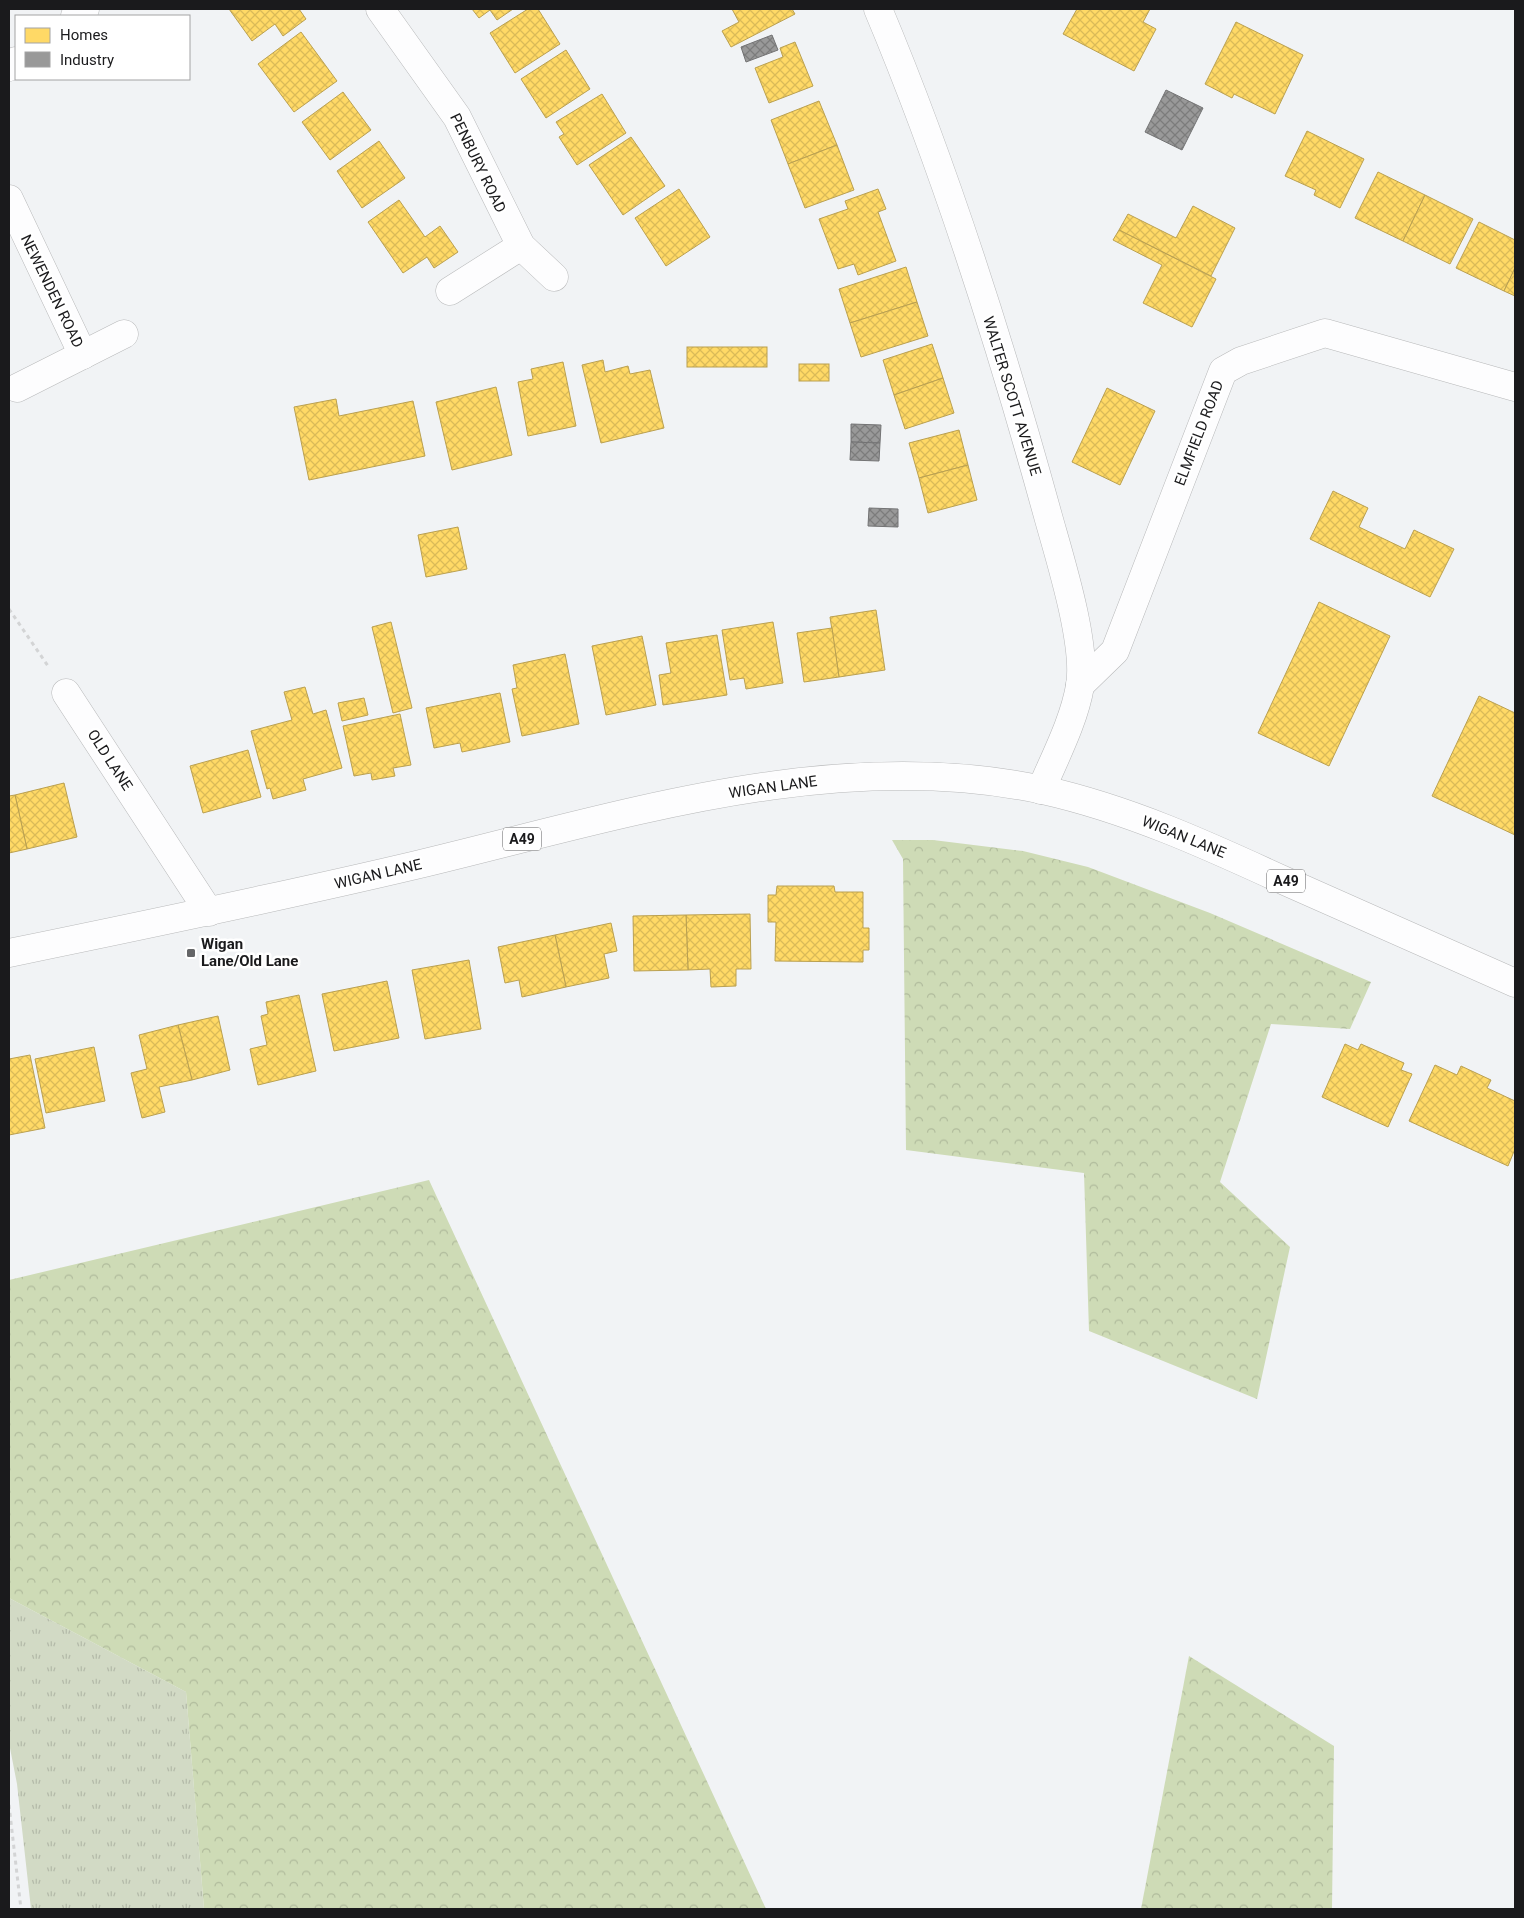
<svg xmlns="http://www.w3.org/2000/svg" width="1524" height="1918" viewBox="0 0 1524 1918" font-family="Roboto,sans-serif">
  <style>
    .grass { fill: url(#grass-tufts) }
    .forest { fill: url(#forest-crowns) }
    .homes { fill: url(#homes-cross-hatch); stroke: #baa050 }
    .industry { fill: url(#industry-cross-hatch); stroke: #737374 }
    .lines { fill: none; stroke-linecap: round; stroke-linejoin: round }
    .street-casing { stroke: #b8b9ba; stroke-width: 29 }
    .highway-casing { stroke: #b8b9ba; stroke-width: 29 }
    .path { stroke: #d3d4d5; stroke-width: 3; stroke-dasharray: 4 4; stroke-linecap: butt }
    .street { stroke: #fdfdfe; stroke-width: 28 }
    .highway { stroke: #fdfdfe; stroke-width: 28 }
    .poi-dot { fill: #656668; stroke: #fff; stroke-width: 2 }
    .labels { text-anchor: middle; dominant-baseline: central; stroke-width: 5; stroke-linejoin: round; paint-order: stroke }
    .shield { fill: #fff; stroke: #5f5f60; stroke-width: 1 }
    .shield-label { font-size: 14px; font-weight: bold; fill: #1a1a1c }
    .street-label { font-size: 15px; fill: #1a1a1c; stroke: #fff }
    .poi-label { font-size: 15px; font-weight: bold; fill: #1a1a1c; stroke: #fff; text-anchor: start }
  </style>
  <defs>
    <pattern id="grass-tufts" width="24" height="20" patternUnits="userSpaceOnUse" patternTransform="scale(1.25)"><rect width="24" height="20" fill="#d2dac5"/><path d="M3 7l-1-3M5 7V3M7 7l1-3M15 17l-1-3M17 17v-4M19 17l1-3" fill="none" stroke="#b4baa9"/></pattern>
    <pattern id="forest-crowns" width="20" height="18" patternUnits="userSpaceOnUse" patternTransform="scale(1.25)"><rect width="20" height="18" fill="#cedbb6"/><path d="M2 6a3 3 0 1 1 6 0M12 15a3 3 0 1 1 6 0" fill="none" stroke="#b0bb9c"/></pattern>
    <pattern id="homes-cross-hatch" width="8" height="8" patternUnits="userSpaceOnUse" patternTransform="scale(1.25)"><rect width="8" height="8" fill="#ffd966"/><path d="M0 0l8 8M0 8l8-8" fill="none" stroke="#daba58"/></pattern>
    <pattern id="industry-cross-hatch" width="8" height="8" patternUnits="userSpaceOnUse" patternTransform="scale(1.25)"><rect width="8" height="8" fill="#999"/><path d="M0 0l8 8M0 8l8-8" fill="none" stroke="#7c7c7c"/></pattern>
  </defs>
  <rect width="100%" height="100%" fill="#f1f3f5"/>
  <path class="grass" d="M9,1598L186,1692L204,1909H31L17,1784L9,1743Z"/>
  <g class="forest">
    <path d="M892,840H933L1023,851L1088,867L1210,913L1371,982L1350,1029L1271,1024L1220,1182L1290,1247L1257,1399L1089,1331L1084,1173L906,1150L903,859Z"/>
    <path d="M429,1180L766,1909H204L186,1692L9,1598V1280Z"/>
    <path d="M1189,1656L1334,1746L1332,1909H1141Z"/>
  </g>
  <g class="homes">
    <path d="M229,9H299L306,19L283,36L275,24L252,41Z"/>
    <path d="M472,9H513L497,20L490,10L479,18Z"/>
    <path d="M528,9H538L560,44L515,73L490,33Z"/>
    <path d="M732,9H792L795,14L731,47L722,31L739,22Z"/>
    <path d="M1077,9H1150L1143,22L1156,29L1134,71L1063,34Z"/>
    <path d="M1236,22L1303,55L1275,114L1234,94L1232,98L1205,84Z"/>
    <path d="M301,32L337,81L294,112L258,64Z"/>
    <path d="M795,42L813,86L769,103L755,68L783,57L780,48Z"/>
    <path d="M566,50L590,89L546,118L521,79Z"/>
    <path d="M343,92L371,130L330,160L302,122Z"/>
    <path d="M602,94L626,133L577,165L559,137L564,134L556,122Z"/>
    <path d="M819,101L837,145L788,164L771,120Z"/>
    <path d="M1307,131L1364,159L1340,208L1314,195L1316,190L1285,176Z"/>
    <path d="M631,137L665,186L623,215L589,165Z"/>
    <path d="M379,141L405,178L362,208L337,171Z"/>
    <path d="M837,145L854,190L805,208L788,164Z"/>
    <path d="M1378,172L1425,195L1403,241L1355,218Z"/>
    <path d="M679,189L710,237L666,266L635,218Z"/>
    <path d="M878,189L886,209L878,212L896,261L858,275L854,264L838,269L819,219L848,209L845,201Z"/>
    <path d="M1425,195L1473,219L1450,264L1403,241Z"/>
    <path d="M399,200L425,237L440,226L458,252L434,268L427,257L403,273L368,222Z"/>
    <path d="M1193,206L1235,228L1211,276L1119,230L1128,214L1176,238Z"/>
    <path d="M1479,222L1515,240V268L1504,291L1456,268Z"/>
    <path d="M1119,230L1216,279L1192,327L1143,303L1162,265L1113,240Z"/>
    <path d="M906,267L917,302L850,323L839,289Z"/>
    <path d="M1515,268V296L1504,291Z"/>
    <path d="M917,302L928,336L861,357L850,323Z"/>
    <path d="M932,344L943,378L894,395L883,360Z"/>
    <rect x="687" y="347" width="80" height="20"/>
    <path d="M603,360L605,372L628,366L630,374L650,370L664,428L601,443L582,365Z"/>
    <path d="M563,362L576,426L528,436L518,382L533,379L531,369Z"/>
    <rect x="799" y="364" width="30" height="17"/>
    <path d="M943,378L954,413L905,429L894,395Z"/>
    <path d="M496,387L512,455L452,470L436,402Z"/>
    <path d="M1107,388L1155,411L1120,485L1072,462Z"/>
    <path d="M336,399L339,416L413,401L425,456L309,480L294,407Z"/>
    <path d="M959,430L968,465L919,478L909,443Z"/>
    <path d="M968,465L977,500L928,513L919,478Z"/>
    <path d="M1333,491L1368,508L1359,527L1405,549L1414,530L1454,549L1430,597L1310,539Z"/>
    <path d="M458,527L467,569L426,577L418,535Z"/>
    <path d="M1319,602L1390,636L1329,766L1258,733Z"/>
    <path d="M876,610L885,670L839,677L830,617Z"/>
    <path d="M391,622L412,708L393,713L372,627Z"/>
    <path d="M773,622L783,683L746,689L744,678L730,680L722,630Z"/>
    <path d="M832,628L839,677L804,682L797,633Z"/>
    <path d="M717,635L727,695L663,705L659,675L671,673L666,643Z"/>
    <path d="M642,636L656,705L606,715L592,646Z"/>
    <path d="M565,654L579,724L522,736L512,689L517,688L513,665Z"/>
    <path d="M305,687L313,714L326,710L342,768L303,779L306,790L273,799L270,788L267,789L251,731L292,720L284,692Z"/>
    <path d="M500,693L510,742L462,752L460,743L434,748L426,708Z"/>
    <path d="M1479,696L1515,713V835L1432,796Z"/>
    <path d="M364,698L368,715L342,721L338,703Z"/>
    <path d="M400,714L411,765L393,768L395,776L372,780L371,773L354,776L343,726Z"/>
    <path d="M248,750L261,797L203,813L190,766Z"/>
    <path d="M64,783L77,837L27,849L15,795Z"/>
    <path d="M15,795L27,849L9,853V796Z"/>
    <path d="M777,886H834L835,892H863V928H869V950H863V962L775,961L776,922H768V895H776Z"/>
    <path d="M750,914L751,969H736V986L711,987L710,969L688,970L686,915Z"/>
    <path d="M686,915L688,970L634,971L633,916Z"/>
    <path d="M611,923L617,951L604,954L609,978L566,987L555,935Z"/>
    <path d="M555,935L566,987L522,997L519,980L505,983L498,947Z"/>
    <path d="M469,960L481,1029L425,1039L412,970Z"/>
    <path d="M387,981L399,1038L334,1051L322,994Z"/>
    <path d="M299,995L316,1071L258,1085L250,1049L267,1045L261,1016L268,1014L266,1002Z"/>
    <path d="M218,1016L230,1070L192,1080L178,1025Z"/>
    <path d="M178,1025L192,1080L159,1087L165,1112L142,1118L131,1073L147,1069L139,1035Z"/>
    <path d="M1345,1044L1358,1050L1361,1044L1404,1063L1401,1070L1412,1074L1388,1127L1322,1097Z"/>
    <path d="M94,1047L105,1101L46,1113L35,1059Z"/>
    <path d="M30,1055L45,1128L9,1135V1059Z"/>
    <path d="M1435,1065L1457,1075L1461,1066L1491,1080L1487,1088L1515,1101V1149L1508,1166L1409,1121Z"/>
  </g>
  <g class="industry">
    <path d="M772,35L778,50L746,62L741,47Z"/>
    <path d="M1166,90L1203,108L1182,150L1145,132Z"/>
    <path d="M851,424L881,425L880,443L851,442Z"/>
    <path d="M851,442L880,443L879,461L850,460Z"/>
    <path d="M869,508L898,509V527L868,526Z"/>
  </g>
  <g class="lines">
    <defs>
      <g id="street">
        <path d="M380,9L457,117L521,246L554,277"/>
        <path d="M878,9C947,173 1001,345 1048,516C1060,559 1087,644 1080,686C1074,721 1055,757 1041,790"/>
        <path d="M75,16L85,9"/>
        <path d="M9,67L16,61"/>
        <path d="M9,199L83,355"/>
        <path d="M450,291L521,246"/>
        <path d="M17,388L124,334"/>
        <path d="M1080,685L1115,651L1223,371L1241,361L1325,333L1515,387"/>
        <path d="M66,693L209,912"/>
      </g>
      <path id="highway" d="M9,953C145,925 281,897 416,865C617,817 835,745 1043,790C1128,809 1207,845 1285,881C1362,915 1438,949 1515,983"/>
    </defs>
    <use href="#street" class="street-casing"/>
    <use href="#highway" class="highway-casing"/>
    <g class="path">
      <path d="M9,609L48,666"/>
      <path d="M9,1805L21,1909"/>
    </g>
    <use href="#street" class="street"/>
    <use href="#highway" class="highway"/>
  </g>
  <rect class="poi-dot" x="186" y="948" width="10" height="10" rx="2.5"/>
  <g class="labels">
    <g class="shield">
      <rect x="503" y="827.5" width="38" height="23" rx="4"/>
      <rect x="1267" y="869.5" width="38" height="23" rx="4"/>
    </g>
    <g class="shield-label">
      <text x="522" y="839">A49</text>
      <text x="1286" y="881">A49</text>
    </g>
    <g class="street-label">
      <text transform="translate(478 163) rotate(64)">PENBURY ROAD</text>
      <text transform="translate(52 291) rotate(64)">NEWENDEN ROAD</text>
      <text transform="translate(1012 396) rotate(73)">WALTER SCOTT AVENUE</text>
      <text transform="translate(1199 433) rotate(-69)">ELMFIELD ROAD</text>
      <text transform="translate(110 760) rotate(57)">OLD LANE</text>
      <text transform="translate(773 787) rotate(-8)">WIGAN LANE</text>
      <text transform="translate(1184 837) rotate(22)">WIGAN LANE</text>
      <text transform="translate(378 874) rotate(-13)">WIGAN LANE</text>
    </g>
    <g class="poi-label">
      <text x="201" y="944">Wigan<tspan x="201" dy="17">Lane/Old Lane</tspan></text>
    </g>
  </g>
  <rect width="1524" height="1918" fill="none" stroke="#1a1a1c" stroke-width="20"/>
  <rect x="15" y="15" width="175" height="65" fill="#ffffff" stroke="#a3a3a4"/>
  <rect x="25" y="28" width="25" height="15" fill="#ffd966" stroke="#a3a3a4"/>
  <text x="60" y="40" font-size="15" fill="#1a1a1c">Homes</text>
  <rect x="25" y="52" width="25" height="15" fill="#999999" stroke="#a3a3a4"/>
  <text x="60" y="65" font-size="15" fill="#1a1a1c">Industry</text>
</svg>
